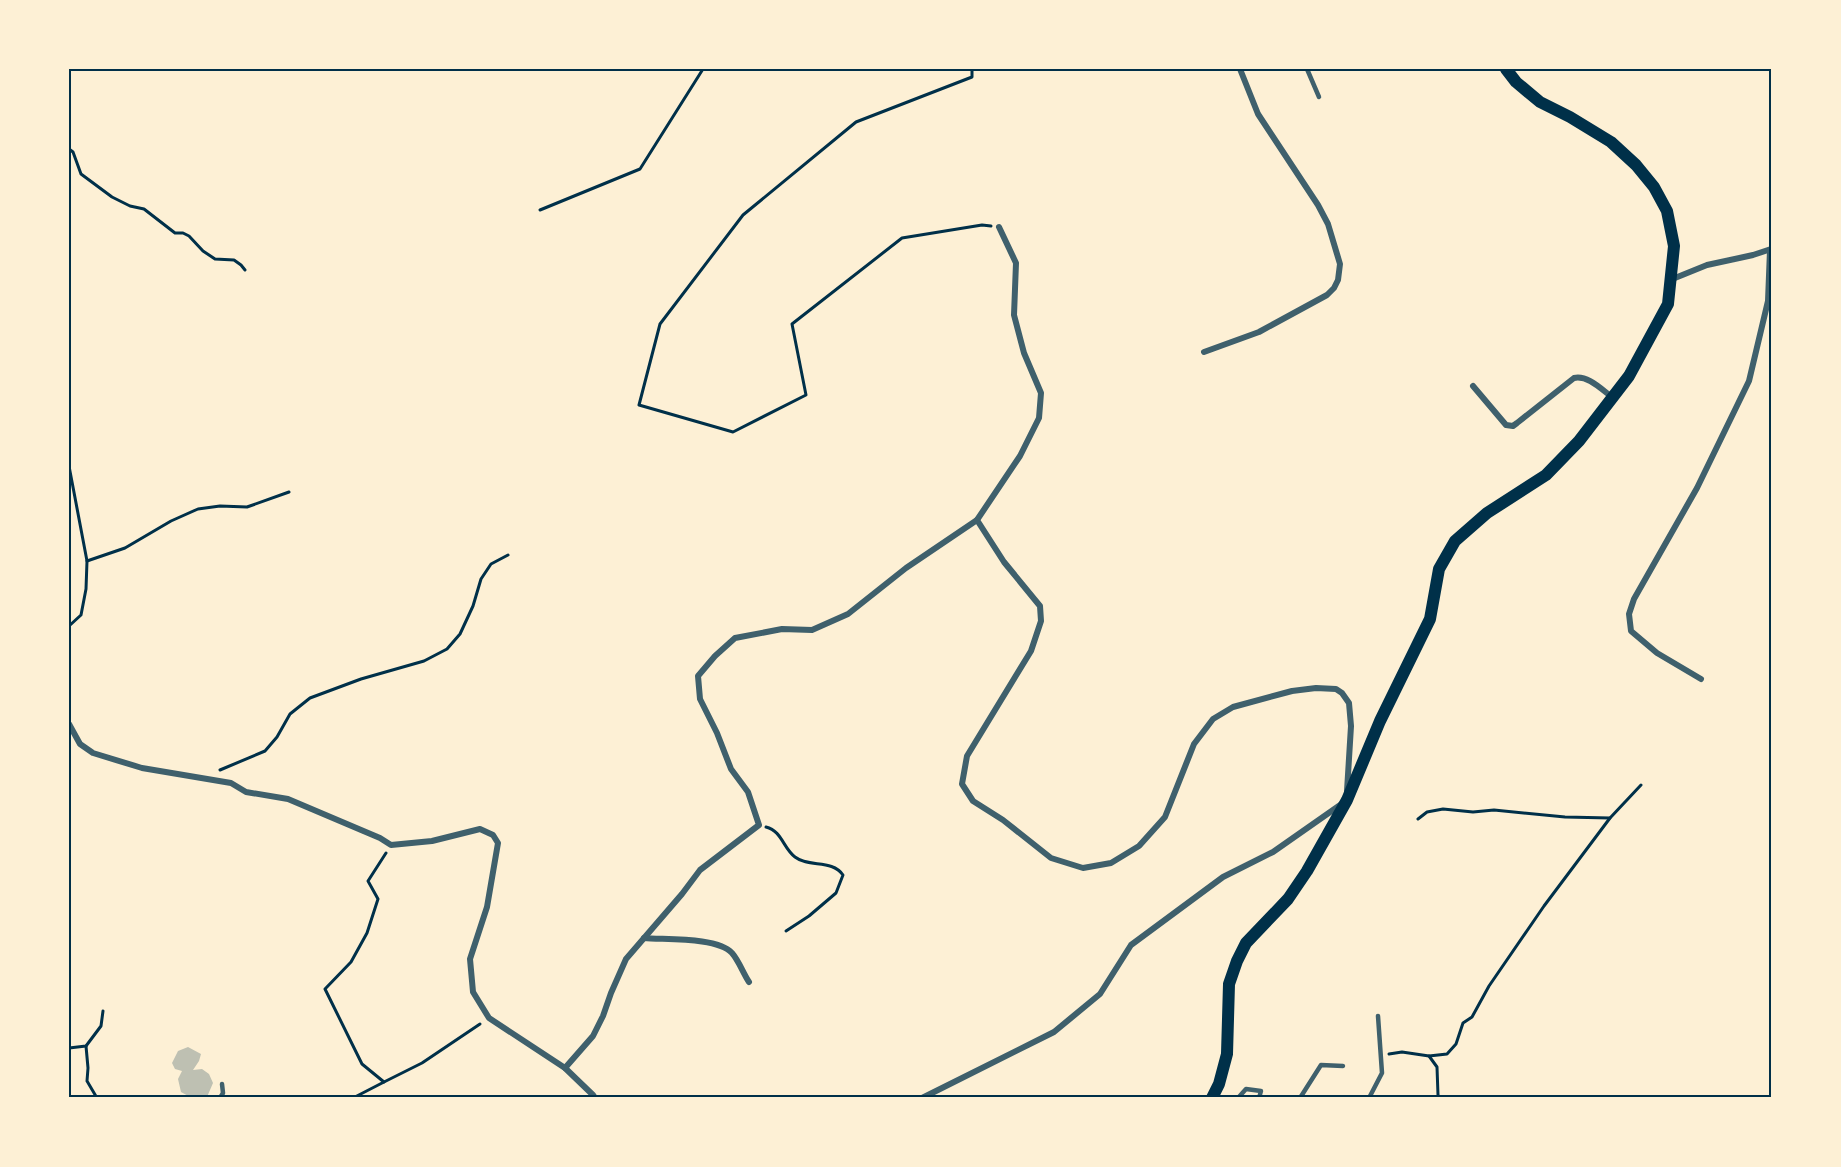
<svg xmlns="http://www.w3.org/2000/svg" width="1841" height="1167" viewBox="0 0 1841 1167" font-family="'Alegreya Sans',sans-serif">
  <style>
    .building { fill: #bec0b2 }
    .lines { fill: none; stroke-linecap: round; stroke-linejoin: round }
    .path { stroke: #003049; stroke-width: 3 }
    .service { stroke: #3f606c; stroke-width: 4.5 }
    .minor { stroke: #3f606c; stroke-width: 6 }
    .secondary { stroke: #003049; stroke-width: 12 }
    .neatline { fill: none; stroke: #003049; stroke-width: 2 }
  </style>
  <rect width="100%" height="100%" fill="#fdf0d5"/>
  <path class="building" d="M188,1047L201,1054L199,1061L193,1070L202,1069L209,1074L213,1083L207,1097L203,1098H192L181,1092L178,1079L182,1071L175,1069L172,1063L178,1051Z"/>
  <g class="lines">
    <g class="path">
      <path d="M972,69V77L856,122L743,215L660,324L639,405L733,432L806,395L792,324L902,238L982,225L991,226"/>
      <path d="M69,149L73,152L81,174L112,197L130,206L144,209L175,233H183L189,236L203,251L215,259L234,260L241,265L245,270"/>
      <path d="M540,210L640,169L703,69"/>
      <path d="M69,466L87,561L86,589L81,615L69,626"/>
      <path d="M87,561L125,548L171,521L198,509L220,506L247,507L289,492"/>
      <path d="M220,770L265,751L277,737L290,714L310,698L361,679L424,661L447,649L460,634L473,606L481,579L491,564L508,555"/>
      <path d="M1418,819L1427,812L1443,809L1473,812L1494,810L1565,817L1610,818"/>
      <path d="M766,827C782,831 783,848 795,857C809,868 832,859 843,875L836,893L809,916L786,931"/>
      <path d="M386,853L368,881L378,899L367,933L351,962L325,989L362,1064L384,1082L422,1063L480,1024"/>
      <path d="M86,1046L88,1068L87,1081L97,1098"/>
      <path d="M69,1048L86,1046L101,1026L103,1011"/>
      <path d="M1389,1054L1402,1052L1429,1056L1437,1067L1438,1095L1440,1098"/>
      <path d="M1429,1056L1447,1054L1456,1044L1463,1023L1472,1017L1489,986L1544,906L1610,818L1641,785"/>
      <path d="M353,1098L384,1082"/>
    </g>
    <g class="service">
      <path d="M1307,69L1319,97"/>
      <path d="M220,1098L223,1093L222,1084"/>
      <path d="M1238,1098L1246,1089L1261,1091L1259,1098"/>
      <path d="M1300,1098L1321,1065L1343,1066"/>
      <path d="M1369,1098L1382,1073L1378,1016"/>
    </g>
    <g class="minor">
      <path d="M999,227L1016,263L1014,315L1024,353L1041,393L1039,418L1020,456L977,520L1004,562L1040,606L1041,621L1031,651L967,756L962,784L973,801L1003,820L1051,858L1083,868L1111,863L1139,846L1165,817L1194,744L1213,719L1233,707L1292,691L1316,688L1336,689L1342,693L1349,703L1351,726L1347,791"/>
      <path d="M1670,280L1707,265L1753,255L1771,249"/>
      <path d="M1204,352L1259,332L1327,295L1334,288L1338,280L1340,264L1328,224L1318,205L1258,114L1240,69"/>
      <path d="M1473,386L1506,425L1513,426L1517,423L1574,378C1588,375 1601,389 1612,397"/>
      <path d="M1701,679L1657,653L1631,631L1629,614L1634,599L1697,488L1749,381L1768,301L1770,250"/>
      <path d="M69,724L80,744L93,753L142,768L231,783L246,792L288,799L380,838L391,845L432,841L480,829L493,835L498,843L487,907L470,959L473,992L489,1018L565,1068L593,1095L595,1098"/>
      <path d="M644,938C665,940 717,937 732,953C739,961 743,973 749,982"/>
      <path d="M565,1068L593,1036L603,1016L611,993L626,959L682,894L700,870L759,825L748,792L731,769L717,733L700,699L698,676L715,656L735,638L782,629L812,630L848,614L906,568L977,520"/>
      <path d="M922,1098L1054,1032L1100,994L1131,945L1223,877L1273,852L1343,803"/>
    </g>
    <path class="secondary" d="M1212,1098L1219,1084L1227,1054L1229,984L1237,961L1246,943L1288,899L1307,871L1347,800L1380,721L1430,619L1439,569L1455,541L1487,513L1546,475L1579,441L1629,376L1668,304L1674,246L1667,211L1654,187L1636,165L1611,142L1570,117L1540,102L1516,82L1506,69"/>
  </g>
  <rect width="1841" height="1167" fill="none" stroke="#fdf0d5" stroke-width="141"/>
  <rect x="70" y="70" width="1700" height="1026" class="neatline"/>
</svg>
